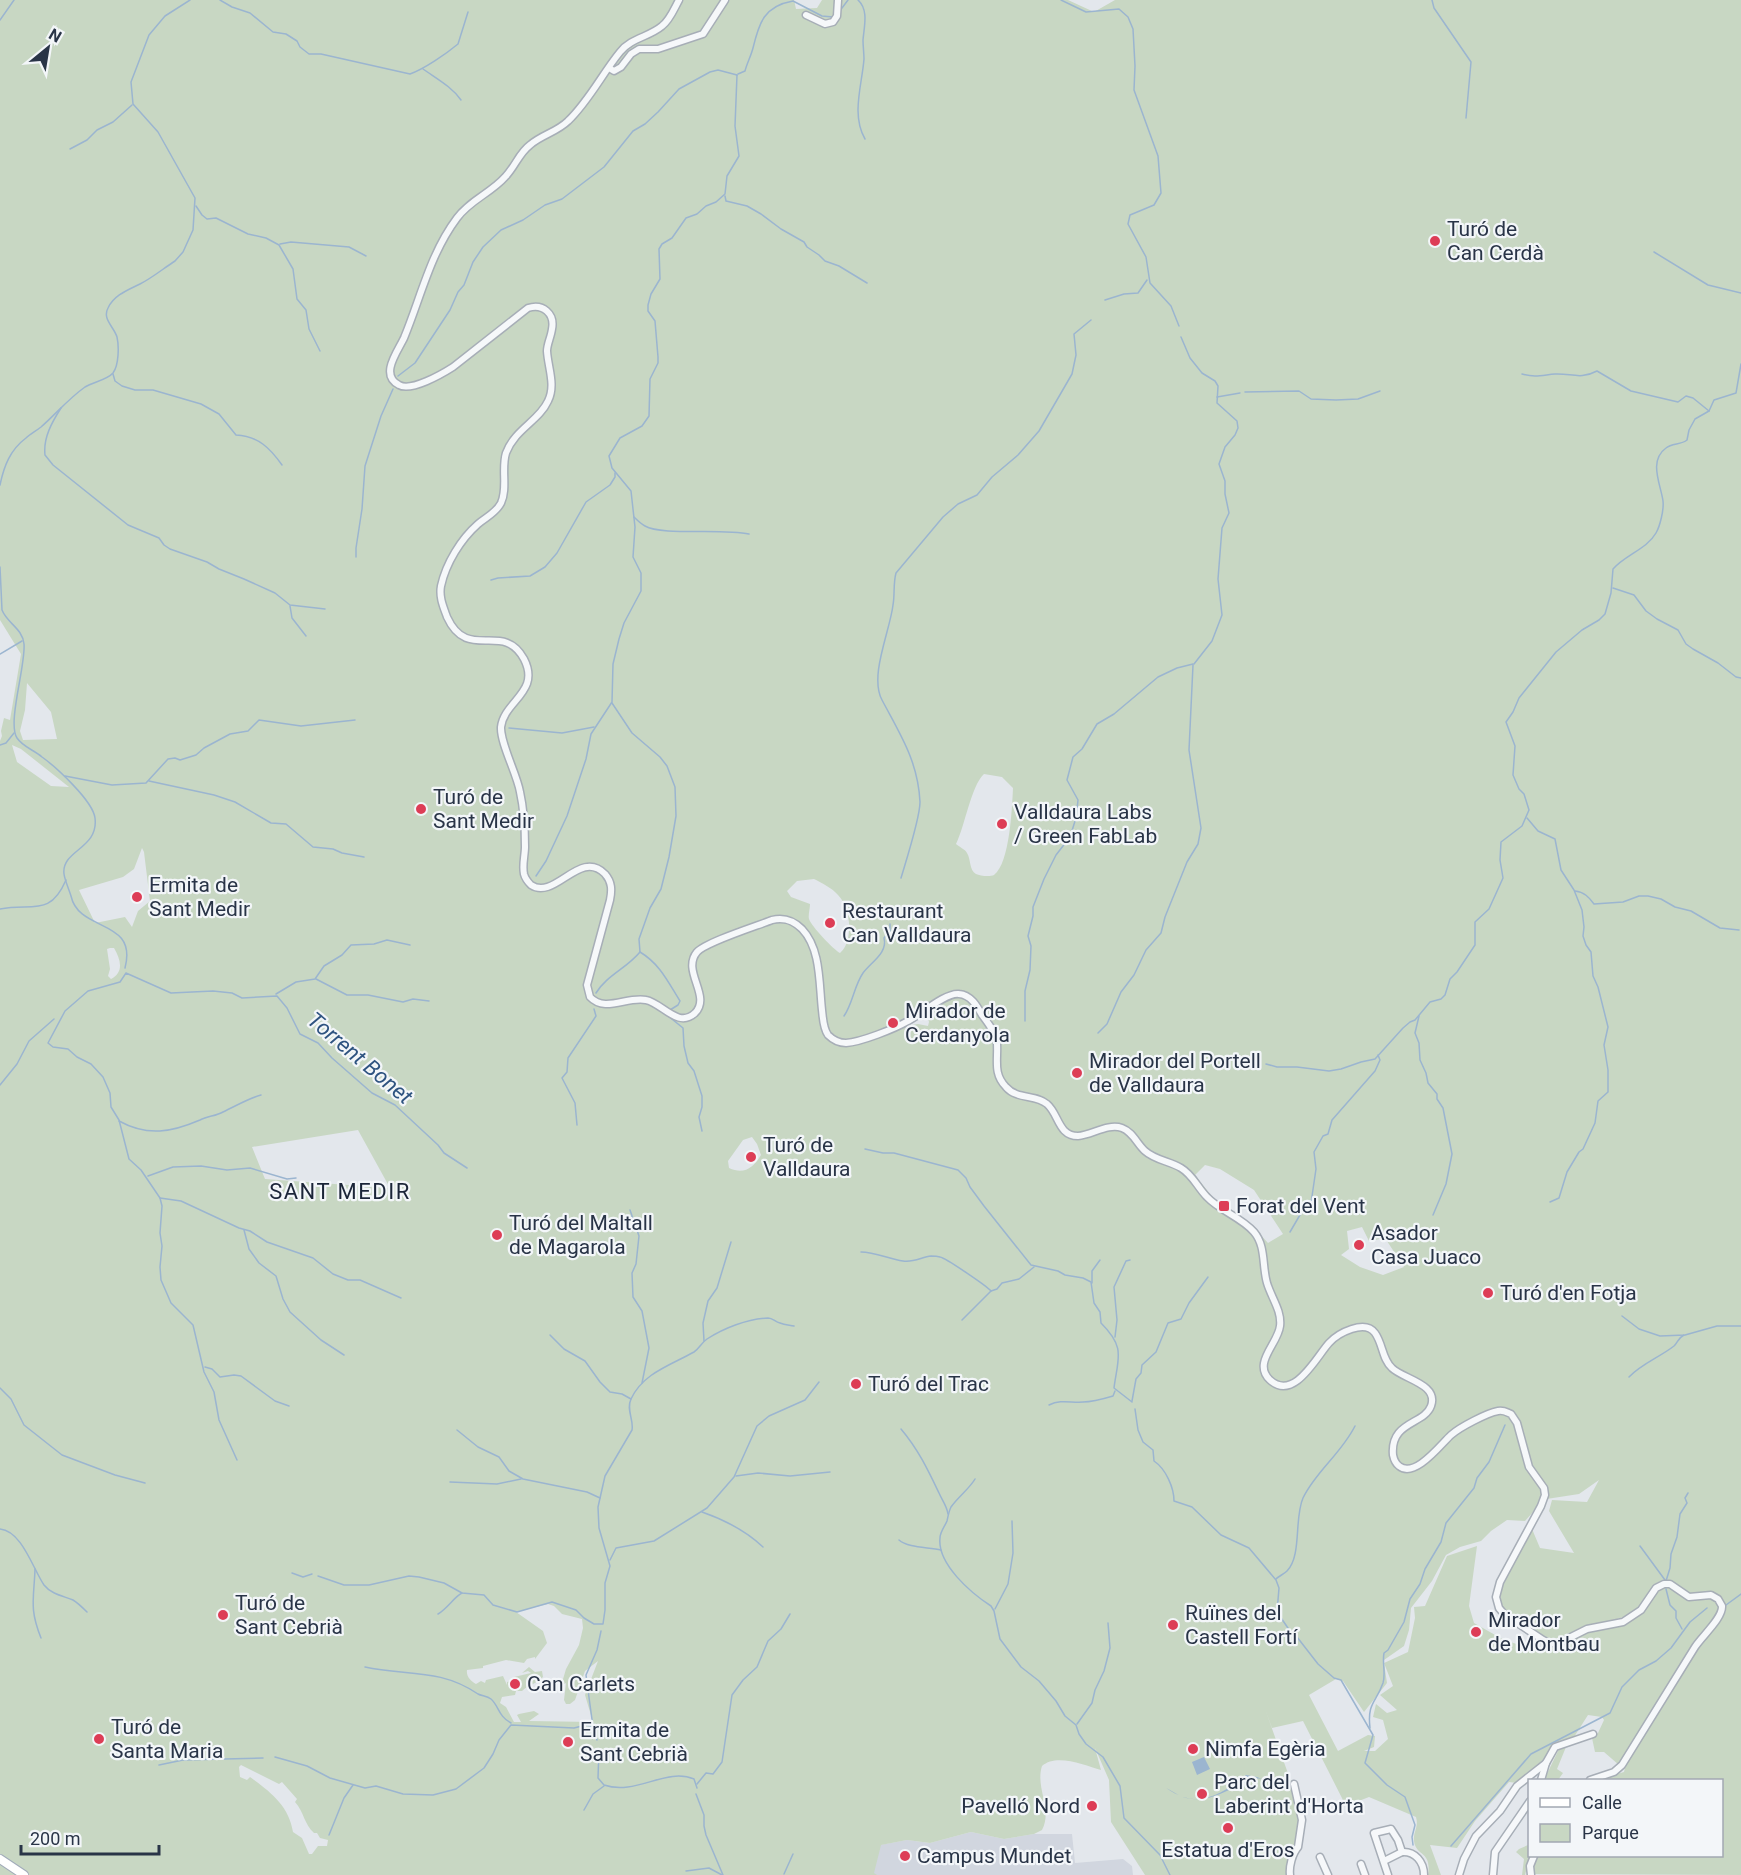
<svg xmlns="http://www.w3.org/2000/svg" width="1741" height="1875" viewBox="0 0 1741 1875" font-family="Roboto,sans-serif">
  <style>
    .built { fill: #d1d6df }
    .green { fill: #c8d7c3; fill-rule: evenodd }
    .water { fill: #9bb5d0 }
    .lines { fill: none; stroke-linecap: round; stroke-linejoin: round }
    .stream { stroke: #9bb5d0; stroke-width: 1.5 }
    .minor-casing { stroke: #a7aeb7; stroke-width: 9 }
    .major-casing { stroke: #a1abba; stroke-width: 10 }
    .minor { stroke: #f6f8fa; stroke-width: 6 }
    .major { stroke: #fff; stroke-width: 8 }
    .poi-dot { fill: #dd3d56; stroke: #f3f6f9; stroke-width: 2 }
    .labels { text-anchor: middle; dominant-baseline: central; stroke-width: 4.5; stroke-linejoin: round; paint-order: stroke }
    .poi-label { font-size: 21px; fill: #293447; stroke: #f3f6f9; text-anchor: start }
    .water-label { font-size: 22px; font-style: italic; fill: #2e5380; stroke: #f3f6f9 }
    .neighbourhood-label { font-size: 22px; letter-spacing: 1.5px; fill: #1b2538; stroke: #f3f6f9 }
  </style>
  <rect width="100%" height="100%" fill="#e3e7ec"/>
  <path class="built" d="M971,1832L1004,1839L1034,1834H1072L1075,1863L1123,1859L1132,1866L1133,1875H740L880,1845L907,1840L930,1843Z"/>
  <g class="green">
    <path d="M0,0H794L796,9L817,8L822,0H1068L1094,12L1115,0H1741V1875L1534,1874L1533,1867L1537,1856H1722V1780H1596L1624,1772L1626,1764C1651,1723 1675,1681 1702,1641C1709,1631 1730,1618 1725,1604C1718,1586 1702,1595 1689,1594C1681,1590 1674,1579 1665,1580C1651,1581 1646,1601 1637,1609C1620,1623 1600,1620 1581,1628C1571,1632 1562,1641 1551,1639C1539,1638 1525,1625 1515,1618C1501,1610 1497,1599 1502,1584L1532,1529L1540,1548L1574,1553L1549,1511L1552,1500L1587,1502L1599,1480L1579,1494L1540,1500L1533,1512L1525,1521L1507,1520L1491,1531L1481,1541L1460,1547L1446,1555L1432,1581L1411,1608L1409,1630L1404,1646L1384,1660V1663L1408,1652L1415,1618L1414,1607L1425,1606L1447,1556L1477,1546L1469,1606L1474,1623L1504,1640L1538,1651L1560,1645L1590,1631L1631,1620L1644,1610L1659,1589L1665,1586L1670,1587L1686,1599C1696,1600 1716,1591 1719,1606C1722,1618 1703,1629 1697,1639C1670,1681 1645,1723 1619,1765L1604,1752H1595L1592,1738L1598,1733L1604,1720L1602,1717L1588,1715L1574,1737L1554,1746L1544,1759L1517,1783L1509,1782L1475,1821L1457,1848L1430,1845L1441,1875H1428C1432,1850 1416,1857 1414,1841C1413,1832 1419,1827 1416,1817L1369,1797L1346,1806L1303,1721L1272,1728L1265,1709L1300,1807L1298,1841L1288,1875H1145L1111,1822L1109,1780L1095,1748L1101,1770C1085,1765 1056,1753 1042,1766C1035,1788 1053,1809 1042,1830L1034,1834L1004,1839L971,1832L930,1843L907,1840L881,1845L874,1873L877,1875H0V741L2,736L1,731L4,718L10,720L21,654L0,620ZM27,683L51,712L57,739L23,740L20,731L25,710ZM12,745L21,749L69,787L51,786L17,762ZM984,774L1002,777L1013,788C1012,807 1010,863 994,875C990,877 980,876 976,874C969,870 971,859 967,853C965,849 959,847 956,844C965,826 971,786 984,774ZM142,848L144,852L150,901L138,911L132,927L125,917L95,923L79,890L123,877L134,869ZM814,879C822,883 832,888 838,895C851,908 854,941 840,953C834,950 811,926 809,919C808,915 810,909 810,904L791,897L787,891L797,881ZM110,948H114C121,960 124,972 111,979L108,976L110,969L107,949ZM931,1011L928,1018L929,1022L928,1026L918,1024L905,1026ZM358,1130L390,1188L265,1179L252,1147ZM752,1137L757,1144L761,1155C753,1168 744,1175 729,1168L728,1161L743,1140ZM1205,1165L1220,1169L1254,1190L1283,1234L1268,1243L1257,1231L1214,1199L1195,1175ZM1362,1227L1369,1241L1385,1238L1404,1267L1383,1275L1360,1267L1341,1255L1349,1249L1347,1231ZM548,1604L554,1606L562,1614L582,1619L583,1628L579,1645L566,1669L561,1686L566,1683L564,1700L566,1704H570L575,1700L585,1671L598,1661L585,1695L593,1722L529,1721L539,1714L534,1711L519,1714L517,1715L521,1722H514L506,1707L500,1703L502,1697L515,1695L516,1691H522C528,1685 536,1684 543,1677L542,1671L535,1672L529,1667L522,1673L528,1671L531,1673L514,1677L515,1680L507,1682V1685L503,1676L486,1680L485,1683L481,1681L476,1684C471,1681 466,1677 467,1670L483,1668V1666L506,1660L524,1663L527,1659L535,1657V1659L547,1643L543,1631L516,1612ZM1384,1663L1393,1686L1380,1695L1397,1710L1387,1713L1376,1704L1373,1717L1383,1720L1388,1739L1375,1751H1364L1374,1747L1375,1736L1368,1735L1338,1751L1309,1695L1336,1679L1343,1681L1364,1712L1387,1683ZM241,1765L279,1784L282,1782L297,1799L295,1802C304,1812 304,1824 314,1833H317L320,1838L328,1840L327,1846H318L312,1854H309L302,1838L293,1832C289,1806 271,1792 250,1777L247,1780L240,1777L239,1767Z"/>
    <path d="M1566,1747L1557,1769L1563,1773L1558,1780H1544L1559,1749Z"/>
    <path d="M1529,1834L1530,1856L1525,1875H1522L1524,1859L1516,1852L1519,1849L1528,1845Z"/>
  </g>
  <g class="water">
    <path d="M1204,1757L1210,1769L1197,1775L1192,1762Z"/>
    <path d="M1246,1775L1257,1777L1264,1780C1256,1777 1254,1779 1247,1782C1216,1795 1198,1810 1166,1788C1171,1790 1177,1795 1183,1797C1206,1805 1229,1789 1246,1775Z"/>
  </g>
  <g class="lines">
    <g class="stream">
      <path d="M220,0L232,7L250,13L273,32L286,34L297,41L300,47L309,54H321L410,74C424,69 446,54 458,44L468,12"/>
      <path d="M858,0C869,10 864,27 863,40C863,47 864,53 864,59C862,85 851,115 865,139"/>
      <path d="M1061,0L1086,12L1119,9L1128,17L1133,29L1135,66L1134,90L1158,156L1161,193L1154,205L1130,215L1128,224L1146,257L1150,283L1171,306L1179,326"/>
      <path d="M1432,0L1434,8L1471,62L1466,118"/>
      <path d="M839,12L848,0"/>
      <path d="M0,20L14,0"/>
      <path d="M423,69C437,79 452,87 461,100"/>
      <path d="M738,74L745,71C747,63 751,56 753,48C759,23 764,6 793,1L822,16L833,17"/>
      <path d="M70,149L87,140L97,130L113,122L132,105"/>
      <path d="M725,196L726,201L747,206L761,214L781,229L804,242L807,247L819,255L825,261L839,266L867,283"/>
      <path d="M196,206L202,215L207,219L216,218L248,234L266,238L279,245L293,269L297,299L306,310L309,329L320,351"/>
      <path d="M280,244L291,242L349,247L366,256"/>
      <path d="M1654,252L1708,285L1741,293"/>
      <path d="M1105,300L1124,294L1138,293L1147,280"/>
      <path d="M1181,337L1190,358L1202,373L1215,381L1218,386L1217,403L1237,421L1238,428L1235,435L1225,447L1219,464L1225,481V494L1229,513L1222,528L1218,579L1222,615L1212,641L1194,664"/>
      <path d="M113,374L115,381L122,386L135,390H153L201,404L219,414L236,435C258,436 270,448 282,465"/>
      <path d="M1522,374C1535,378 1543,375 1555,374C1571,373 1580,380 1597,371L1631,391L1678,402L1686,396L1693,398L1709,411"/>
      <path d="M398,376L415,363L450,310L458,292L464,285L473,262L483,247L501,230L523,220L545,205L562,199L604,167L633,131L645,124L658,112L679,89L710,72L718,70L737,75"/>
      <path d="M1245,392L1299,391L1311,399L1336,400L1358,399L1380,391"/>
      <path d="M1217,397L1240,393"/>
      <path d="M61,408C52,422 43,438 45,455L53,465L128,525L159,538L164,545L170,549L207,562L219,569L244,579L275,593L290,605L325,609"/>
      <path d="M0,485C4,466 10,450 26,438C30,434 36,431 41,427C56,414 68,399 85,387C93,382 107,380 113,373C119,365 119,346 117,337C114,327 102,319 108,308C114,295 128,290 140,284C152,278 164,268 175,261L183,252L193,230L195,198L158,132L133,104L131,82L149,35L165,16L190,0"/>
      <path d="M634,517C637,520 641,524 645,526C662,536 723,528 749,534"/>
      <path d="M356,557V548L362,509L365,466L381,416L393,389"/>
      <path d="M0,567L2,610C7,623 23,629 24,644C26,665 7,723 17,738C23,747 34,750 42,757C56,767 93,801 95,818C99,849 61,850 64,874C65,881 69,889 71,896C79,933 138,918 125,968"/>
      <path d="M491,580L498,578L530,576L545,567L557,553L586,502L610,485L615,477V473"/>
      <path d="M1613,588L1634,595L1646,611L1657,619L1678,630L1686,644L1693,649L1718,663L1736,677L1741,678"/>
      <path d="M290,606L292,618L306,636"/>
      <path d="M0,654L22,641"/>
      <path d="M509,728L562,733L594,727"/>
      <path d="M0,745L6,743L14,733"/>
      <path d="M65,776L112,785L146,783L168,759L175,758L180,760L196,755L204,748L230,734L248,731L259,720L301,726L355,720"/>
      <path d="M149,781L214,795L235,802L271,823L286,824L313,847L333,849L342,853L364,857"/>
      <path d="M1527,818L1538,831L1555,839L1561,870L1574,890L1582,910L1584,927L1583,936L1586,945L1591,952L1593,976L1598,987L1608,1027L1604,1045L1608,1070V1092L1598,1101L1595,1123L1583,1149L1579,1152L1567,1172L1559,1198L1550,1202"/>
      <path d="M536,876L546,861L567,816L586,759L591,734L612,702L613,664L619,639L624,623L641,591V573L633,557L635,527L631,491L612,468L609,456L620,438L642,426L649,416L650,379L658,363V357L655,321L648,311V305L651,294L660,279L659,249L662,244L672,238L686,218L697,214L706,206L716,202L725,194L727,176L739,156L735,126L737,75"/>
      <path d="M901,878C906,861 920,818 920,802C918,761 900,734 882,700C869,676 890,631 893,605C895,594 893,584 896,573L943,517L958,504L977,495L992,477L1018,455L1039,431L1072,374L1076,355L1074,334L1091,320"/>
      <path d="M1575,891C1584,892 1589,897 1594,904L1623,902L1639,896H1648L1661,899L1675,907L1691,911L1720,928L1739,930"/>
      <path d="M0,909C33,903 50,917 66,880"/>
      <path d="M640,952C660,964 668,982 680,1001L678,1005L670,1010"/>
      <path d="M316,979L347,995H368L403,1002L413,999L429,1001"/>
      <path d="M596,993C606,976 627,968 640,952L639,939L650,908L661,889L669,857L676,816L675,787L667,766L660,757L632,733L612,703"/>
      <path d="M276,994L296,982L315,979L324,966L342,955L351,945L374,944L387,940L410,945"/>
      <path d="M667,1015L683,1028L684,1046L688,1063L694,1071L702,1096V1107L699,1117L702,1131"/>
      <path d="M844,1016C853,1003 854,986 863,973C871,962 888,953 884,938L890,931V924"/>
      <path d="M1419,1016L1415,1033L1419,1043L1420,1060L1426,1073L1428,1083L1437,1094V1099L1443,1108L1452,1154L1446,1184L1433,1215"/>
      <path d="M1025,1021V991L1030,970L1031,946L1028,936L1033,916V907L1044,879L1056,855L1070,837L1076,818L1078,800L1067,780L1073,757L1082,749L1097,724L1114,714L1158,677L1177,668L1193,664"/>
      <path d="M1098,1033L1107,1024L1121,992L1134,975L1146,950L1161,933L1165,917L1187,862L1198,844L1201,828L1189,750L1193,665"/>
      <path d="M1266,1064L1277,1067H1297L1329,1071L1341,1069L1361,1062L1375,1059L1403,1028L1410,1022L1415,1020L1430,1002L1441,999L1445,995L1450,979L1457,972L1475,945V922L1489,909L1503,878L1500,860L1501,842L1522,826L1529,810L1524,794L1519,789L1513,775L1515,746L1506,722L1513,712L1519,698L1556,652L1582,630L1599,620L1605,614L1611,593L1613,569C1625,555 1647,549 1656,533C1660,526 1664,510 1663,501C1661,485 1648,461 1666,448C1672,443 1681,445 1687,440L1689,430L1695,419L1709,411L1714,400L1736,393L1741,364"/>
      <path d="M0,1085L17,1064L29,1041L54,1019"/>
      <path d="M119,1121C148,1137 172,1132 200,1120C208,1116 216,1116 223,1112C236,1106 247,1099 261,1095"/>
      <path d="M577,1125L575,1103L562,1078L567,1072L568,1058L596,1016L594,1009"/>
      <path d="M865,1149L883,1153H894L958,1170L966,1178L970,1187L984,1206L1031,1265L1058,1271L1065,1275L1083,1278L1091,1282L1094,1303L1100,1312L1101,1323C1126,1348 1118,1357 1114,1388L1132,1402"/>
      <path d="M148,1176L173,1167L201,1166L227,1170L250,1168L287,1179L296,1178"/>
      <path d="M160,1198L181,1201L239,1228L250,1231L267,1242L313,1258L333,1274L348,1280H360L401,1298"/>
      <path d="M630,1210L639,1236L636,1264L632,1273L633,1297L642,1311L649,1348L642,1383"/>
      <path d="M244,1230L249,1249L259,1263L276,1276L283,1299L290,1312L321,1340L344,1355"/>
      <path d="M1290,1232L1304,1208L1311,1203L1316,1169L1314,1152L1323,1136L1328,1134L1332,1120L1375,1071L1380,1060L1378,1055"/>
      <path d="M861,1252C875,1252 889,1259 903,1261C913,1263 922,1257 931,1256C934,1256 937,1256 940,1257C946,1258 988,1287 991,1291L997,1289L1002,1283L1019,1279L1034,1267"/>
      <path d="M1092,1283V1271L1100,1260"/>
      <path d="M1622,1316L1639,1329L1660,1336L1685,1335L1717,1326H1741"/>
      <path d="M962,1320L991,1291"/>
      <path d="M550,1335L564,1349L585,1361L600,1382L610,1392L622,1394L631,1399"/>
      <path d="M1115,1337L1117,1320L1114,1287L1126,1261L1130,1260"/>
      <path d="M704,1341L703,1323L708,1301L717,1288L731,1242"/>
      <path d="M205,1367L212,1369L220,1377L234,1375L241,1376L275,1401L289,1406"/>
      <path d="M1629,1377C1641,1364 1660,1357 1674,1346C1678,1342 1678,1338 1684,1335"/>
      <path d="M0,1388L11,1399L24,1425L62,1455L115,1475L145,1483"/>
      <path d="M1132,1401L1136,1379L1141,1373L1142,1365L1156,1352L1168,1323L1181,1319L1189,1303L1208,1277"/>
      <path d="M1049,1405C1061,1399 1071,1403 1083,1402C1093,1402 1103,1399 1113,1396L1115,1391"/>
      <path d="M1135,1409L1138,1430L1143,1442L1153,1450L1154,1461C1166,1469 1174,1488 1174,1501L1192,1507L1221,1535L1249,1548L1276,1580L1279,1588L1277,1612L1290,1631L1297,1637L1318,1664L1334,1678L1341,1680L1373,1735L1365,1763L1387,1785L1405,1797L1415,1825L1412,1837L1413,1845"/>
      <path d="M901,1429C918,1449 928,1470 939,1493C942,1500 947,1506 948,1514"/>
      <path d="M457,1430L478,1447L499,1457L509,1471L523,1479L587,1492L600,1498"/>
      <path d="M237,1460L219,1420L214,1392L204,1372L193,1325L171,1303L161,1280L160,1267L162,1246L160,1233L162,1206L160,1198L141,1170L129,1159L119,1120L111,1107L110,1093L103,1077L91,1064L77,1057L68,1049L53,1047L48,1043L65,1011L88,991L120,982L126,973L171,993L213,991L232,993L242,998L277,996L287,1008L300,1034L318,1043L332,1058L372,1093L395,1105L438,1145L444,1153L467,1168"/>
      <path d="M736,1476L758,1473L790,1476L830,1472"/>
      <path d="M975,1479C970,1488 958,1497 951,1507C949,1511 948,1516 947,1521C945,1526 940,1532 940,1538C937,1564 971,1593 991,1606L994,1611L1000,1639L1021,1667L1039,1681L1056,1701L1065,1716L1076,1725L1079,1734L1086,1744L1103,1757L1120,1786L1124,1818L1160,1855L1170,1875"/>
      <path d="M450,1482L497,1484L521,1479"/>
      <path d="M702,1512C725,1520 745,1530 763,1547"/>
      <path d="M0,1529C22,1531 33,1569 44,1585C51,1594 63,1596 73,1600C78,1603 83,1608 87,1612"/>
      <path d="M899,1540C908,1548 928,1547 941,1550"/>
      <path d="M1640,1546L1665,1580"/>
      <path d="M610,1560L616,1548L654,1541L707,1508L734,1477L757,1426L769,1416L805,1400L819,1382"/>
      <path d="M35,1569C34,1599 29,1608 41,1638"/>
      <path d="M292,1573L303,1577L312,1574"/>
      <path d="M318,1576L344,1585H369L409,1576L419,1577L444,1583L462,1593L484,1595L493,1605L517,1612L552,1602L576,1610L584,1618L594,1624H603L605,1610V1583L610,1566L599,1528L598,1507L605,1476L632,1430C634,1420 626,1410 631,1399C643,1373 671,1365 694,1352C699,1349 701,1343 707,1339C724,1328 747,1319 768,1318C773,1318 775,1322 780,1323C785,1325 790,1325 794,1326"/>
      <path d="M1276,1579C1279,1576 1284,1574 1287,1571C1302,1556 1294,1518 1303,1498C1316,1471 1341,1454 1355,1426"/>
      <path d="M1666,1581L1670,1568L1671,1554L1677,1537L1680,1514L1687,1503L1685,1498L1688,1493"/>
      <path d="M1666,1589L1670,1605L1676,1611V1618L1682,1629"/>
      <path d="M1726,1605L1741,1594"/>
      <path d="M995,1609L1008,1584L1013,1553L1012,1521"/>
      <path d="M438,1614C448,1608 454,1597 462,1593"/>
      <path d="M365,1667C406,1676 440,1668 478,1694C482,1696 487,1696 491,1699C499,1706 498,1716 511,1723"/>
      <path d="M1077,1724L1092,1703L1095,1690L1104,1671L1110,1648L1108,1623"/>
      <path d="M1370,1728C1367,1703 1376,1703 1383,1683C1386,1673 1382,1663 1384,1653L1388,1650L1404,1622L1410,1599L1420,1584L1425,1569L1441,1542L1446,1523L1474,1488L1477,1478L1489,1462L1505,1425"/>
      <path d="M597,1740L593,1727L586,1675L597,1650L601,1631"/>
      <path d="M599,1749L598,1778L604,1785C636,1796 666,1767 694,1779L697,1788"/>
      <path d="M275,1757L307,1766L330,1778L365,1788L376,1786L403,1794L433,1795L456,1789L484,1768L493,1754L499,1740L511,1725L574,1728L586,1725L593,1727"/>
      <path d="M159,1765L183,1760L263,1758"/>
      <path d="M697,1784L706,1773L713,1774L722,1762L732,1695L743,1680L757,1667L768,1641L781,1629L790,1614"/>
      <path d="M696,1794L704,1815V1826L706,1835L723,1875"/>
      <path d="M584,1810L593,1794L604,1786"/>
      <path d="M329,1835L344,1798L353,1785"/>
      <path d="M1451,1846L1531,1754L1610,1713L1622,1687L1639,1670L1656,1661L1671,1648L1690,1622L1707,1608"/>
      <path d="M686,1871L709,1868L722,1875"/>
      <path d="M784,1874L793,1854"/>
    </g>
    <defs>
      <g id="minor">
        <path d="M679,0C674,9 670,20 662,26C649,37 631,38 620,52C602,74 589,101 568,121C557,132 541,135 530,145C519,153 515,167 505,177C491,193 470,200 457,218C430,254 421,297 404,338C398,351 379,375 399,385C411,392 442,374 453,367L528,308C543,303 555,314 552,329C551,337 547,344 547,351C548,368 556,385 548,401C539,421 515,429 506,453C501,469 508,488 501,503C496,513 486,517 478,524C461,539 446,563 441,586C439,597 443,606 447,617C468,663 503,620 524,659C541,692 504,701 501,727C500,743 517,774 520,792C524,810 525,829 525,847C525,855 522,865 524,874C525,878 528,882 531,885C555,901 580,848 605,874C612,882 612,890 610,900L587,985L590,997C605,1013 627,996 646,1000C662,1003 678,1029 695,1013C712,996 681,971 697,952C706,942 757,926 772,920C784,917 793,920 802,929C821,949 819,983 822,1010C823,1018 823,1028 828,1035C833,1040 839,1043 846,1043C861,1042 894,1029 908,1021C920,1015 946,992 959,994C971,995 977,1006 982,1015C988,1023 997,1034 997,1044C998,1060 993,1074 1006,1087C1017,1100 1036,1094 1047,1104C1059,1114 1058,1136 1078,1136C1092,1135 1108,1123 1122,1128C1133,1132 1137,1144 1145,1151C1155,1160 1169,1161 1181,1168C1193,1175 1197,1187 1207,1197C1220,1211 1241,1217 1254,1232C1266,1246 1262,1266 1267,1283C1271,1297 1282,1311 1280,1326C1278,1344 1252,1363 1270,1380C1294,1402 1317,1356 1329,1343C1338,1333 1365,1319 1375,1333C1383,1344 1382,1359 1392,1368C1403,1379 1439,1384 1431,1406C1424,1425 1390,1421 1393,1455C1394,1460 1395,1463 1399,1466C1415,1479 1441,1444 1451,1435C1460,1427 1487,1413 1498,1411C1504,1410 1506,1412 1511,1414L1517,1423L1529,1467L1544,1488L1545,1495L1541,1506L1500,1582L1496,1597L1499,1608L1504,1614L1543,1640L1549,1643H1559L1587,1629L1623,1622L1641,1610L1656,1588L1664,1584H1670L1689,1597L1711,1595L1718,1599L1722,1606C1723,1618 1702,1636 1695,1647L1622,1765L1614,1772L1590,1780"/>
        <path d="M806,15L825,24L833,22L837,16L838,0"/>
        <path d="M609,68L614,71L621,67L631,54L639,49H658L703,34L725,0"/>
        <path d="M1541,1780L1546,1763"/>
        <path d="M1402,1852C1415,1851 1424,1862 1424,1875"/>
        <path d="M1320,1857L1328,1875"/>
        <path d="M1384,1861L1402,1852"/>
        <path d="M1361,1864L1365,1875"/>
        <path d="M1290,1875C1289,1867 1292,1854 1298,1847L1302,1820L1294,1784"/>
        <path d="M1388,1875L1374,1833L1391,1829L1398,1840L1402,1852"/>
        <path d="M1459,1875L1464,1859L1476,1836L1500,1811L1517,1786L1546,1763L1555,1747L1593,1734"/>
        <path d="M1493,1875L1495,1852L1530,1801"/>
        <path d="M1531,1875L1530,1866L1534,1856"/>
      </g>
      <path id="major" d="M0,1859L24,1875"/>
    </defs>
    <use href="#minor" class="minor-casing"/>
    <use href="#major" class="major-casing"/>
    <use href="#minor" class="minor"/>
    <use href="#major" class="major"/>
  </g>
  <g class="poi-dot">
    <circle cx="1435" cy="241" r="6"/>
    <circle cx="421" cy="809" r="6"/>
    <circle cx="1002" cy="824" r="6"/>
    <circle cx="137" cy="897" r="6"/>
    <circle cx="830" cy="923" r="6"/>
    <circle cx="893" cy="1023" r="6"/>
    <circle cx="1077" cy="1073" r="6"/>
    <circle cx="751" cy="1157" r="6"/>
    <rect x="1218" y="1200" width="12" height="12" rx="3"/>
    <circle cx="497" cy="1235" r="6"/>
    <circle cx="1359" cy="1245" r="6"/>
    <circle cx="1488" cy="1293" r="6"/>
    <circle cx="856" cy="1384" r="6"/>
    <circle cx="223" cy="1615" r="6"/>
    <circle cx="1173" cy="1625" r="6"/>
    <circle cx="1476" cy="1632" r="6"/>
    <circle cx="515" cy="1684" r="6"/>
    <circle cx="99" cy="1739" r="6"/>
    <circle cx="568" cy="1742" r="6"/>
    <circle cx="1193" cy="1749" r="6"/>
    <circle cx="1202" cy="1794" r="6"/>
    <circle cx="1092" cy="1806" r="6"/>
    <circle cx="1228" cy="1828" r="6"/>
    <circle cx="905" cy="1856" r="6"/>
  </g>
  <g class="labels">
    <g class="poi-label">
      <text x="1447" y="229">Turó de<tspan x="1447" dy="24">Can Cerdà</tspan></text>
      <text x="433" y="797">Turó de<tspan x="433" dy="24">Sant Medir</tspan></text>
      <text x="1014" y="812">Valldaura Labs<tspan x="1014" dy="24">/ Green FabLab</tspan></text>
      <text x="149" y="885">Ermita de<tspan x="149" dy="24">Sant Medir</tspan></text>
      <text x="842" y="911">Restaurant<tspan x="842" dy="24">Can Valldaura</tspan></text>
      <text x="905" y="1011">Mirador de<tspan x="905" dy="24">Cerdanyola</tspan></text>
      <text x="1089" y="1061">Mirador del Portell<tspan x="1089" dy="24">de Valldaura</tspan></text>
      <text x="763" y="1145">Turó de<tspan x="763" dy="24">Valldaura</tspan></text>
      <text x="1236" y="1206">Forat del Vent</text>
      <text x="509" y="1223">Turó del Maltall<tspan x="509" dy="24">de Magarola</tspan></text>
      <text x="1371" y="1233">Asador<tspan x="1371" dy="24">Casa Juaco</tspan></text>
      <text x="1500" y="1293">Turó d'en Fotja</text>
      <text x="868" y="1384">Turó del Trac</text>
      <text x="235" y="1603">Turó de<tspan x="235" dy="24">Sant Cebrià</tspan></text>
      <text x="1185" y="1613">Ruïnes del<tspan x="1185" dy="24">Castell Fortí</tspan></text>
      <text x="1488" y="1620">Mirador<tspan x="1488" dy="24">de Montbau</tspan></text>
      <text x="527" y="1684">Can Carlets</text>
      <text x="111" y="1727">Turó de<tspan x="111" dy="24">Santa Maria</tspan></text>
      <text x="580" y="1730">Ermita de<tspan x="580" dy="24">Sant Cebrià</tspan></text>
      <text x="1205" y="1749">Nimfa Egèria</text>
      <text x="1214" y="1782">Parc del<tspan x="1214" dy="24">Laberint d'Horta</tspan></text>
      <text x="1080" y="1806" text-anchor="end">Pavelló Nord</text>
      <text x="1228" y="1850" text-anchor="middle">Estatua d'Eros</text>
      <text x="917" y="1856">Campus Mundet</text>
    </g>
    <g class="water-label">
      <text transform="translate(360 1058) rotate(40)">Torrent Bonet</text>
    </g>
    <g class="neighbourhood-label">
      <text x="340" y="1191">SANT MEDIR</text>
    </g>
  </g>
  <rect x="1528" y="1779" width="195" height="78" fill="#f3f6f9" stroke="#a2a8b2" stroke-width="1.5"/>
  <rect x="1540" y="1798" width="30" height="9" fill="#ffffff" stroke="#a2a8b2" stroke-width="1.5"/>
  <text x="1582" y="1809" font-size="18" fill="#293447">Calle</text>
  <rect x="1540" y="1824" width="30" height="18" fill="#c8d7c3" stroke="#a2a8b2" stroke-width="1.5"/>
  <text x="1582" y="1839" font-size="18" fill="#293447">Parque</text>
  <g transform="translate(48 48) rotate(30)" stroke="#f3f6f9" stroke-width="4.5" paint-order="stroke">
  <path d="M0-4.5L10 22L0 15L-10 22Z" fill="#293447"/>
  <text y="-9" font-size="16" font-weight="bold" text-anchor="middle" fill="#293447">N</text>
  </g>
  <path d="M21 1845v9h138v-9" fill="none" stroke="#293447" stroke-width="3"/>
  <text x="30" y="1845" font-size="18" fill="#293447" stroke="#f3f6f9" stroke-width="4.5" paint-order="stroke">200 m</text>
</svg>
